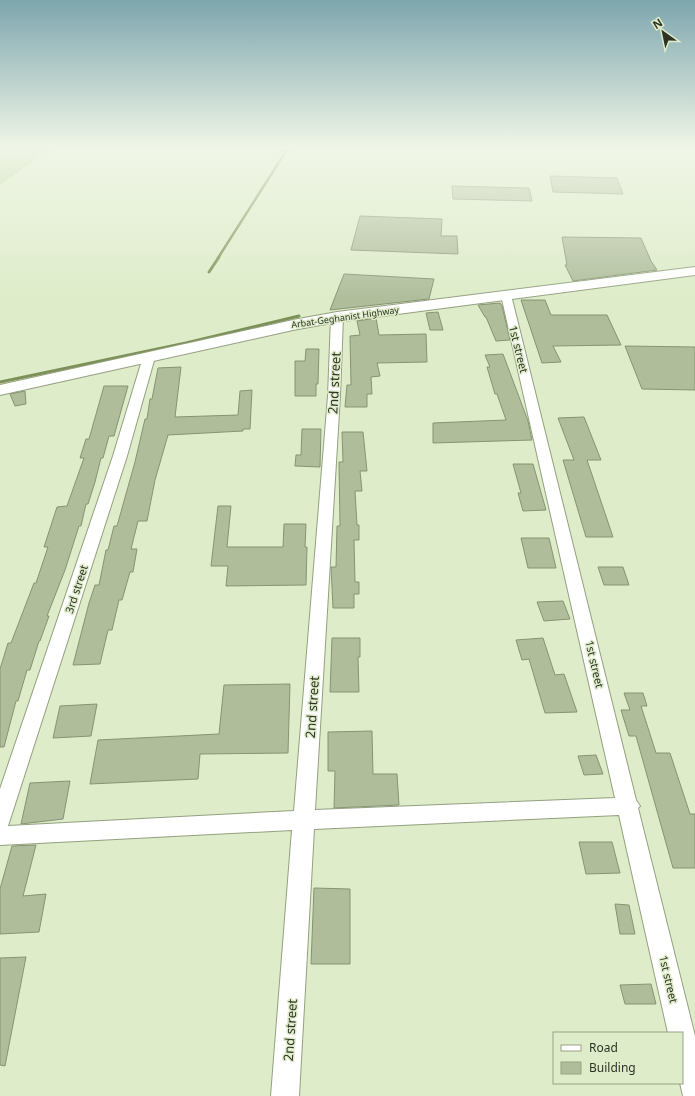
<svg xmlns="http://www.w3.org/2000/svg" width="695" height="1096" viewBox="0 0 695 1096" font-family="'Noto Sans',sans-serif">
  <style>
    .green { fill: #b8ce93 }
    .lines { fill: none; stroke-linecap: round; stroke-linejoin: round }
    .stream-far1 { stroke: #7c9157; stroke-width: 2.5 }
    .stream { stroke: #7c9157; stroke-width: 3 }
    .building { fill: #afbd9b; stroke: #879474 }
    .street-casing { stroke: #93a07f; stroke-width: 2 }
    .secondary-casing { stroke: #93a07f; stroke-width: 2 }
    .street { fill: #fff; fill-rule: evenodd }
    .secondary { fill: #fff; fill-rule: evenodd }
    .labels { text-anchor: middle; dominant-baseline: central; stroke-width: 3; stroke-linejoin: round; paint-order: stroke }
    .far-street-label { font-size: 9px; fill: #2e3326; stroke: #deecc9 }
    .street-label { font-size: 11px; fill: #2e3326; stroke: #deecc9 }
    .near-street-label { font-size: 13px; fill: #2e3326; stroke: #deecc9 }
  </style>
  <rect width="100%" height="100%" fill="#deecc9"/>
  <path class="green" d="M0,148H52L0,185Z"/>
  <g class="lines">
    <path class="stream-far1" d="M218,258L288,148"/>
    <g class="stream">
      <path d="M209,272L219,257"/>
      <path d="M0,382L186,343L299,316"/>
    </g>
  </g>
  <g class="building">
    <path d="M550,176L617,178L623,194L553,192Z"/>
    <path d="M452,186L529,188L532,201L453,199Z"/>
    <path d="M360,216L442,219L441,236H457L458,254L351,250Z"/>
    <path d="M562,237L641,238L651,261L657,270L573,281L565,265H567Z"/>
    <path d="M344,274L434,279L429,299L330,310Z"/>
    <path d="M521,300H545L551,315H607L621,345L553,346L561,362L542,363Z"/>
    <path d="M500,303L502,306L510,340L496,341L486,317H485L478,305Z"/>
    <path d="M438,312L443,330H430L426,313Z"/>
    <path d="M376,318L379,335L426,334L427,362L377,363L380,376L371,377L372,394H367V407H345L347,385H351L350,336L360,335L357,321Z"/>
    <path d="M625,346L695,347V390L642,389Z"/>
    <path d="M306,349H319L318,384H316V396H295V361H305Z"/>
    <path d="M503,354L528,421L532,440L433,443V423L506,420L497,394H495L487,367H490L485,355Z"/>
    <path d="M181,367L175,417L238,415L240,391L252,390L250,429H243V431L168,435L155,480L147,521H138L131,549H137L133,572H130L122,600H119L112,630H108L100,664L73,665L89,603L95,585H99L106,550H108L114,526H117L135,462L145,419H147L150,399H152L158,368Z"/>
    <path d="M104,386H128L114,436H109L103,458H101L95,482L88,504H86L81,526H79L65,570L47,616H49L40,641H39L30,670H27L18,701H16L4,747H0V669L8,643H11L34,583H36L48,547H44L57,507L67,506L84,458H80L86,439H89Z"/>
    <path d="M25,391L26,404L15,406L10,394Z"/>
    <path d="M584,417L601,460H587L613,537H586L563,460H574L558,418Z"/>
    <path d="M302,429H321L320,467L295,466L296,455H301Z"/>
    <path d="M342,432H363L367,471H360L362,491H355L357,525H359V540H354L355,582H359V594H354V608H333L331,567H336L337,526H340L339,462H343Z"/>
    <path d="M513,464H533L546,510L523,511L518,493H521Z"/>
    <path d="M218,506H231L227,547H283L284,524H306L305,547H307L306,585L226,586L228,566H211Z"/>
    <path d="M521,538H549L556,568H528Z"/>
    <path d="M598,567H623L629,585H604Z"/>
    <path d="M563,601L570,619L544,621L537,602Z"/>
    <path d="M332,638H360V657H358L359,692H330Z"/>
    <path d="M543,638L555,675L564,674L577,712L545,713L529,659L522,660L516,640Z"/>
    <path d="M290,684L288,753L200,754L198,779L90,784L98,740L219,734L224,685Z"/>
    <path d="M624,693H643L647,706H641L656,753H670L690,814H695V868H673L636,736H629L621,710H630Z"/>
    <path d="M97,704L91,736L53,738L60,706Z"/>
    <path d="M372,731L373,774H397L399,805L334,808L335,771H328V732Z"/>
    <path d="M596,755L603,774L584,775L578,756Z"/>
    <path d="M70,781L63,819L21,824L30,783Z"/>
    <path d="M579,842H612L620,873L586,874Z"/>
    <path d="M36,845L23,896L46,894L39,932L0,934V889L12,846Z"/>
    <path d="M314,888L350,889V964H311Z"/>
    <path d="M615,904L629,905L635,934H620Z"/>
    <path d="M26,957L5,1066L0,1065V958Z"/>
    <path d="M651,984L656,1004H625L620,985Z"/>
  </g>
  <g class="lines">
    <defs>
      <path id="street" d="M506,292L511,295L636,800L640,806L638,808L695,1036V1096H683L680,1083H682V1033H668L619,815L314,829L299,1096H271L292,830L0,845V789L113,456L143,357L145,354H153L155,357L127,456L8,826L294,811L328,396L331,317L333,315H341L343,317L340,396L315,810L615,798L501,295Z"/>
      <path id="secondary" d="M695,267V275L337,322L293,330L0,395V385L293,320L337,312Z"/>
    </defs>
    <use href="#street" class="street-casing"/>
    <use href="#secondary" class="secondary-casing"/>
    <use href="#street" class="street"/>
    <use href="#secondary" class="secondary"/>
  </g>
  <linearGradient id="sky" x2="0" y2="1"><stop stop-color="#7da6ae"/><stop offset="0.49" stop-color="#f0f6e7"/><stop offset="1" stop-color="#f0f6e7" stop-opacity="0"/></linearGradient>
  <rect width="695" height="301" fill="url(#sky)"/>
  <g class="labels">
    <g class="far-street-label">
      <text transform="translate(345 317) rotate(-8)">Arbat-Geghanist Highway</text>
    </g>
    <g class="street-label">
      <text transform="translate(519 349) rotate(76)">1st street</text>
      <text transform="translate(76 589) rotate(-72)">3rd street</text>
      <text transform="translate(595 664) rotate(77)">1st street</text>
      <text transform="translate(669 979) rotate(77)">1st street</text>
    </g>
    <g class="near-street-label">
      <text transform="translate(334 383) rotate(-87)">2nd street</text>
      <text transform="translate(312 707) rotate(-86)">2nd street</text>
      <text transform="translate(290 1030) rotate(-86)">2nd street</text>
    </g>
  </g>
  <rect x="553" y="1032" width="130" height="52" fill="#deecc9" stroke="#98a288"/>
  <rect x="561" y="1045" width="20" height="6" fill="#ffffff" stroke="#98a288"/>
  <text x="589" y="1052" font-size="12" fill="#2e3326">Road</text>
  <rect x="561" y="1062" width="20" height="12" fill="#afbd9b" stroke="#98a288"/>
  <text x="589" y="1072" font-size="12" fill="#2e3326">Building</text>
  <g transform="translate(663 32) rotate(327)" stroke="#deecc9" stroke-width="3" paint-order="stroke">
  <path d="M0-3L7 15L0 10L-7 15Z" fill="#2e3326"/>
  <text y="-6" font-size="11" font-weight="bold" text-anchor="middle" fill="#2e3326">N</text>
  </g>
</svg>
